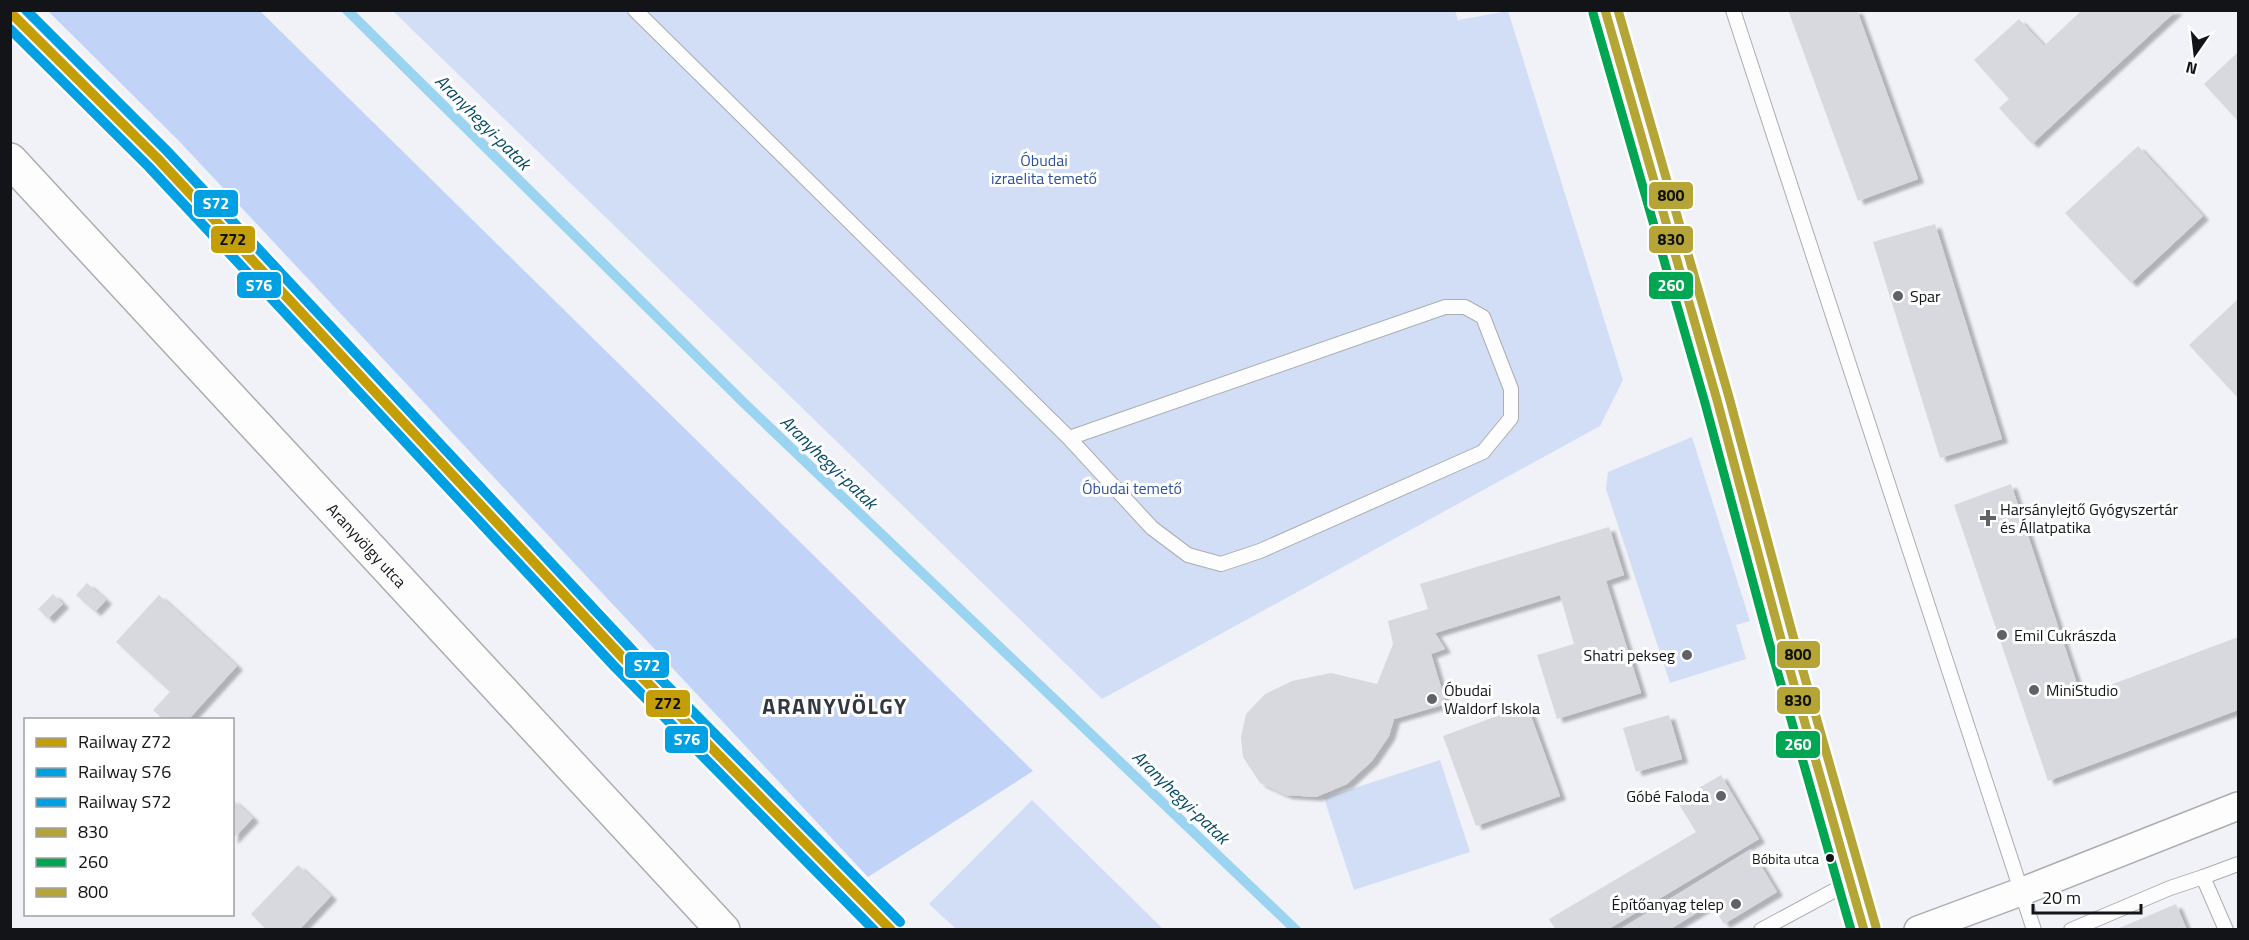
<svg xmlns="http://www.w3.org/2000/svg" width="2249" height="940" viewBox="0 0 2249 940" font-family="'Titillium Web',sans-serif">
  <style>
    .green { fill: #d1def6 }
    .forest { fill: #c1d4f8 }
    .lines { fill: none; stroke-linecap: round; stroke-linejoin: round }
    .stream { stroke: #9bd4f0; stroke-width: 10 }
    .building { fill: #d7d9de; filter: url(#shadow) }
    .service-casing { stroke: #abadb1; stroke-width: 16 }
    .minor-casing { stroke: #abadb1; stroke-width: 30 }
    .tertiary-casing { stroke: #abadb1; stroke-width: 36 }
    .primary-casing { stroke: #b1b2be; stroke-width: 36 }
    .service { stroke: #fdfdfe; stroke-width: 14 }
    .minor { stroke: #fdfdfe; stroke-width: 27 }
    .tertiary { stroke: #fdfdfe; stroke-width: 33 }
    .primary { stroke: #eeeef5; stroke-width: 33 }
    .bus-1-casing { stroke: #fff; stroke-width: 14 }
    .bus-2-casing { stroke: #fff; stroke-width: 14 }
    .bus-3-casing { stroke: #fff; stroke-width: 14 }
    .bus-1 { stroke: #b5a436; stroke-width: 9 }
    .bus-2 { stroke: #00a651; stroke-width: 9 }
    .bus-3 { stroke: #b5a436; stroke-width: 9 }
    .rail-1-casing { stroke: #fff; stroke-width: 15 }
    .rail-2-casing { stroke: #fff; stroke-width: 15 }
    .rail-3-casing { stroke: #fff; stroke-width: 15 }
    .rail-1 { stroke: #c39e06; stroke-width: 10 }
    .rail-2 { stroke: #00a0e3; stroke-width: 10 }
    .rail-3 { stroke: #00a0e3; stroke-width: 10 }
    .poi-dot { fill: #606266; stroke: #fff; stroke-width: 2 }
    .bus-dot { fill: #121417; stroke: #fff; stroke-width: 2 }
    .labels { text-anchor: middle; dominant-baseline: central; stroke-width: 6; stroke-linejoin: round; paint-order: stroke }
    .bus-label { font-size: 14px; fill: #121417; stroke: #fff; text-anchor: end }
    .park-label { font-size: 16px; fill: #2e529b; stroke: #fff }
    .poi-label { font-size: 16px; fill: #121417; stroke: #fff; text-anchor: start }
    .street-label { font-size: 16px; fill: #121417; stroke: #fff }
    .water-label { font-size: 18px; font-style: italic; fill: #064b65; stroke: #fff }
    .district-label { font-size: 22px; font-weight: bold; letter-spacing: 1.5px; fill: #33373f; stroke: #fff }
    .line-badge { stroke: #fff; stroke-width: 2 }
    .badge-label { font-size: 16px; text-anchor: middle; font-weight: bold; fill: #fff }
    .pale-badge-label { font-size: 16px; text-anchor: middle; font-weight: bold; fill: #111 }
  </style>
  <defs>
    <filter id="shadow"><feDropShadow dx="6" dy="4" stdDeviation="1.5" flood-color="#0004"/></filter>
  </defs>
  <rect width="100%" height="100%" fill="#f0f2f8"/>
  <g class="green">
    <path d="M1455,10L1458,20L1508,11L1623,380L1600,426L1102,699L393,11Z"/>
    <path d="M1692,437L1750,621L1736,625L1746,659L1670,683L1606,489L1608,472Z"/>
    <path d="M1440,760L1470,852L1354,890L1324,798Z"/>
    <path d="M1032,800L1163,929H956L929,904Z"/>
  </g>
  <path class="forest" d="M48,11H260L1033,771L868,877L179,141Z"/>
  <g class="lines">
    <path class="stream" d="M347,10L745,404L1296,930"/>
  </g>
  <g class="building">
    <path d="M1788,10H1857L1918,179L1858,201Z"/>
    <path d="M2082,10H2177L2032,144L1999,108L2009,99L1974,60L2019,19L2044,46Z"/>
    <path d="M2238,52V121L2204,84Z"/>
    <path d="M2138,146L2203,216L2131,283L2065,213Z"/>
    <path d="M1935,224L2002,439L1940,458L1873,242Z"/>
    <path d="M2238,299V398L2189,345Z"/>
    <path d="M2011,484L2081,696L2238,637V710L2048,781L1954,505Z"/>
    <path d="M1609,527L1624,575L1606,581L1641,693L1557,719L1537,655L1574,644L1560,595L1435,633L1445,649L1431,654L1446,704L1394,719L1389,736L1372,761L1347,784L1316,797L1286,795L1260,783L1243,757L1241,737L1246,714L1265,694L1292,681L1331,673L1377,684L1393,644L1388,621L1428,609L1420,584Z"/>
    <path d="M87,583L106,600L95,612L76,595Z"/>
    <path d="M53,594L63,604L48,619L38,609Z"/>
    <path d="M159,595L237,666L188,720H164L153,710L170,692L116,642Z"/>
    <path d="M1527,705L1560,796L1476,826L1443,736Z"/>
    <path d="M1669,715L1682,759L1636,772L1623,728Z"/>
    <path d="M1721,775L1759,839L1607,930H1556L1549,919L1696,832L1677,801Z"/>
    <path d="M232,799L253,818L232,840Z"/>
    <path d="M1751,849L1777,892L1724,924L1711,904L1669,930H1620Z"/>
    <path d="M298,865L331,896L299,930H267L251,914Z"/>
    <path d="M2176,904L2187,930H2117V929Z"/>
  </g>
  <g class="lines">
    <defs>
      <g id="service">
        <path d="M635,10L1069,438L1152,528L1188,555L1221,564L1260,551L1483,452L1511,418V389L1483,317L1465,307H1445L1069,438"/>
        <path d="M1733,10L2034,930"/>
        <path d="M2203,877L2238,864"/>
        <path d="M1761,930L1850,882"/>
        <path d="M2071,930L2170,888L2203,877L2226,930"/>
      </g>
      <path id="minor" d="M1918,930L2023,891L2238,806"/>
      <g id="tertiary">
        <path id="s1" d="M10,160L723,930"/>
      </g>
      <path id="primary" d="M1605,10L1717,400L1781,639L1864,930"/>
    </defs>
    <use href="#service" class="service-casing"/>
    <use href="#minor" class="minor-casing"/>
    <use href="#tertiary" class="tertiary-casing"/>
    <use href="#primary" class="primary-casing"/>
    <use href="#service" class="service"/>
    <use href="#minor" class="minor"/>
    <use href="#tertiary" class="tertiary"/>
    <use href="#primary" class="primary"/>
    <defs>
      <path id="bus-1" d="M1605,10L1717,400L1781,639L1864,930"/>
      <path id="bus-2" d="M1593,13L1705,403L1769,642L1851,930"/>
      <path id="bus-3" d="M1618,10L1729,397L1793,636L1876,927"/>
    </defs>
    <use href="#bus-1" class="bus-1-casing"/>
    <use href="#bus-2" class="bus-2-casing"/>
    <use href="#bus-3" class="bus-3-casing"/>
    <use href="#bus-1" class="bus-1"/>
    <use href="#bus-2" class="bus-2"/>
    <use href="#bus-3" class="bus-3"/>
    <defs>
      <path id="rail-1" d="M10,12L158,159L624,659L891,930"/>
      <path id="rail-2" d="M10,29L149,167L615,667L874,930"/>
      <path id="rail-3" d="M26,10L167,151L633,651L900,922"/>
    </defs>
    <use href="#rail-1" class="rail-1-casing"/>
    <use href="#rail-2" class="rail-2-casing"/>
    <use href="#rail-3" class="rail-3-casing"/>
    <use href="#rail-1" class="rail-1"/>
    <use href="#rail-2" class="rail-2"/>
    <use href="#rail-3" class="rail-3"/>
  </g>
  <g class="poi-dot">
    <circle cx="1898" cy="296" r="6"/>
    <path d="M1985 509h6v6h6v6h-6v6h-6v-6h-6v-6h6z"/>
    <circle cx="2002" cy="635" r="6"/>
    <circle cx="1687" cy="655" r="6"/>
    <circle cx="2034" cy="690" r="6"/>
    <circle cx="1432" cy="699" r="6"/>
    <circle cx="1721" cy="796" r="6"/>
    <circle cx="1736" cy="904" r="6"/>
  </g>
  <circle class="bus-dot" cx="1830" cy="858" r="5"/>
  <g class="labels">
    <g class="bus-label">
      <text x="1819" y="858">Bóbita utca</text>
    </g>
    <g class="park-label">
      <text x="1044" y="160">Óbudai<tspan x="1044" dy="18">izraelita temető</tspan></text>
      <text x="1132" y="488">Óbudai temető</text>
    </g>
    <g class="poi-label">
      <text x="1910" y="296">Spar</text>
      <text x="2000" y="509">Harsánylejtő Gyógyszertár<tspan x="2000" dy="18">és Állatpatika</tspan></text>
      <text x="2014" y="635">Emil Cukrászda</text>
      <text x="1675" y="655" text-anchor="end">Shatri pekseg</text>
      <text x="1444" y="690">Óbudai<tspan x="1444" dy="18">Waldorf Iskola</tspan></text>
      <text x="2046" y="690">MiniStudio</text>
      <text x="1709" y="796" text-anchor="end">Góbé Faloda</text>
      <text x="1724" y="904" text-anchor="end">Építőanyag telep</text>
    </g>
    <g class="street-label">
      <text stroke="none"><textPath href="#s1" startOffset="525">Aranyvölgy utca</textPath></text>
    </g>
    <g class="water-label">
      <text transform="translate(483 122) rotate(45)">Aranyhegyi-patak</text>
      <text transform="translate(829 462) rotate(44)">Aranyhegyi-patak</text>
      <text transform="translate(1181 797) rotate(44)">Aranyhegyi-patak</text>
    </g>
    <g class="district-label">
      <text x="835" y="706">ARANYVÖLGY</text>
    </g>
  </g>
  <g class="line-badge">
    <rect x="1648" y="181" width="46" height="29" rx="6" fill="#b5a436"/>
    <rect x="193" y="189" width="46" height="29" rx="6" fill="#00a0e3"/>
    <rect x="210" y="225" width="46" height="29" rx="6" fill="#c39e06"/>
    <rect x="1648" y="225" width="46" height="29" rx="6" fill="#b5a436"/>
    <rect x="236" y="271" width="46" height="28" rx="6" fill="#00a0e3"/>
    <rect x="1648" y="271" width="46" height="29" rx="6" fill="#00a651"/>
    <rect x="1776" y="640" width="45" height="29" rx="6" fill="#b5a436"/>
    <rect x="624" y="651" width="46" height="28" rx="6" fill="#00a0e3"/>
    <rect x="1776" y="686" width="45" height="29" rx="6" fill="#b5a436"/>
    <rect x="645" y="689" width="46" height="29" rx="6" fill="#c39e06"/>
    <rect x="664" y="725" width="45" height="29" rx="6" fill="#00a0e3"/>
    <rect x="1775" y="730" width="46" height="29" rx="6" fill="#00a651"/>
  </g>
  <g class="badge-label">
    <text x="216" y="209">S72</text>
    <text x="259" y="291">S76</text>
    <text x="1671" y="291">260</text>
    <text x="647" y="671">S72</text>
    <text x="687" y="745">S76</text>
    <text x="1798" y="750">260</text>
  </g>
  <g class="pale-badge-label">
    <text x="1671" y="201">800</text>
    <text x="233" y="245">Z72</text>
    <text x="1671" y="245">830</text>
    <text x="1798" y="660">800</text>
    <text x="1798" y="706">830</text>
    <text x="668" y="709">Z72</text>
  </g>
  <rect width="2249" height="940" fill="none" stroke="#121417" stroke-width="24"/>
  <rect x="24" y="718" width="210" height="198" fill="#ffffff" stroke="#a0a1a2" stroke-width="1.5"/>
  <rect x="36" y="738" width="30" height="9" fill="#c39e06" stroke="#a0a1a2" stroke-width="1.5"/>
  <text x="78" y="748" font-size="18" fill="#121417">Railway Z72</text>
  <rect x="36" y="768" width="30" height="9" fill="#00a0e3" stroke="#a0a1a2" stroke-width="1.5"/>
  <text x="78" y="778" font-size="18" fill="#121417">Railway S76</text>
  <rect x="36" y="798" width="30" height="9" fill="#00a0e3" stroke="#a0a1a2" stroke-width="1.5"/>
  <text x="78" y="808" font-size="18" fill="#121417">Railway S72</text>
  <rect x="36" y="828" width="30" height="9" fill="#b5a436" stroke="#a0a1a2" stroke-width="1.5"/>
  <text x="78" y="838" font-size="18" fill="#121417">830</text>
  <rect x="36" y="858" width="30" height="9" fill="#00a651" stroke="#a0a1a2" stroke-width="1.5"/>
  <text x="78" y="868" font-size="18" fill="#121417">260</text>
  <rect x="36" y="888" width="30" height="9" fill="#b5a436" stroke="#a0a1a2" stroke-width="1.5"/>
  <text x="78" y="898" font-size="18" fill="#121417">800</text>
  <g transform="translate(2195 54) rotate(194)" stroke="#ffffff" stroke-width="4.5" paint-order="stroke">
  <path d="M0-4.5L10 22L0 15L-10 22Z" fill="#121417"/>
  <text y="-9" font-size="16" font-weight="bold" text-anchor="middle" fill="#121417">N</text>
  </g>
  <path d="M2033 904v9h108v-9" fill="none" stroke="#121417" stroke-width="3"/>
  <text x="2042" y="904" font-size="18" fill="#121417" stroke="#ffffff" stroke-width="4.5" paint-order="stroke">20 m</text>
</svg>
